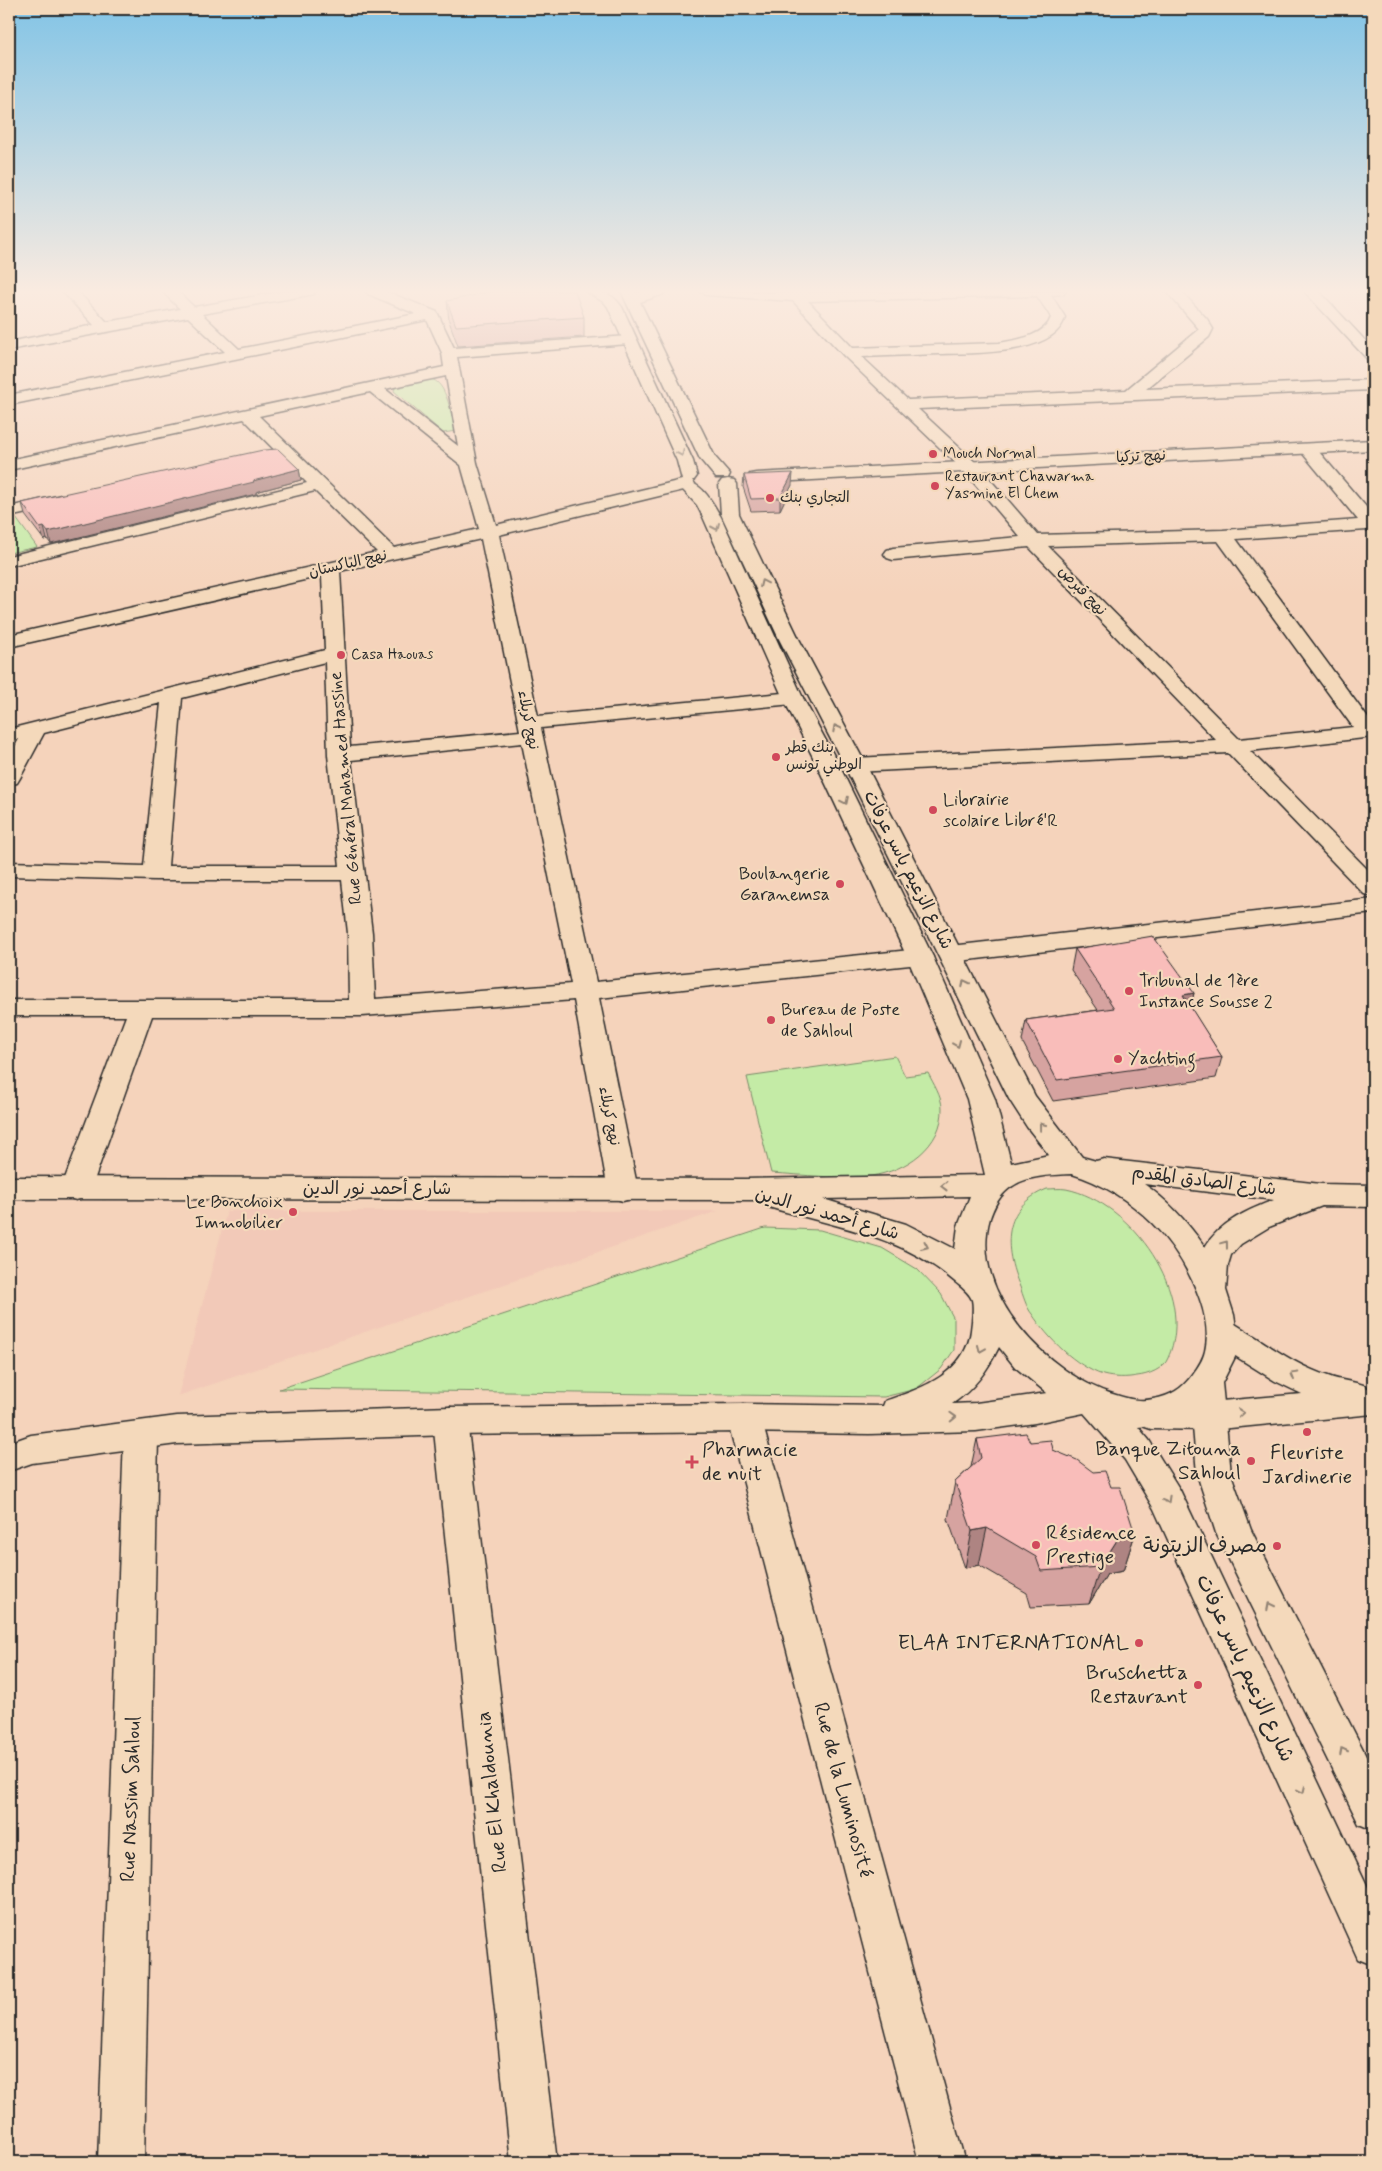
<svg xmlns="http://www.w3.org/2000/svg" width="1382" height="2171" viewBox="0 0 1382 2171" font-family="Mynerve,'Playpen Sans Arabic',sans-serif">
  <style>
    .built { fill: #f2c9b8 }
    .green { fill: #c4eba6; stroke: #788b68 }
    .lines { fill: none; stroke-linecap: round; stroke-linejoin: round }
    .street-casing { stroke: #2b2b2b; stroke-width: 3 }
    .secondary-casing { stroke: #2b2b2b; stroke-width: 3 }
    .street { fill: #f4d9bb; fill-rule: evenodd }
    .secondary { fill: #f4d9bb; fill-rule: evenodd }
    .wall { fill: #d6a3a0; stroke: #2b2b2b }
    .shaded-wall { fill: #ae8482; stroke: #2b2b2b }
    .building { fill: #f9bdba; stroke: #2b2b2b }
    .oneway { stroke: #908273 }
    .poi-dot { fill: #d1495b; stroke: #f4d9bb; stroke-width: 2 }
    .labels { text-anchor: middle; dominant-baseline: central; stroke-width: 4.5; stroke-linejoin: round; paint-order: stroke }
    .far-poi-label { font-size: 15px; fill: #2b2b2b; stroke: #f4d9bb; text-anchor: start }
    .far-street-label { font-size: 15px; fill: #2b2b2b; stroke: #f4d9bb }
    .street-label { font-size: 18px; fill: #2b2b2b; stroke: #f4d9bb }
    .poi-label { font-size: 18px; fill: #2b2b2b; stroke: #f4d9bb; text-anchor: start }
    .near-poi-label { font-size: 21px; fill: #2b2b2b; stroke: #f4d9bb; text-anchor: end }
    .near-street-label { font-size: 21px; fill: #2b2b2b; stroke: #f4d9bb }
  </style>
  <rect width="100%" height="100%" fill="#f5d3bb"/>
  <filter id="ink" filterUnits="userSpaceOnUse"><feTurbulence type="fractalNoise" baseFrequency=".02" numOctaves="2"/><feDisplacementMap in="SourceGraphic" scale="10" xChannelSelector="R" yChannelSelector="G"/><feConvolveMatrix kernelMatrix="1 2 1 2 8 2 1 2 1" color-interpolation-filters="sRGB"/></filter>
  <g filter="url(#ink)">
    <g class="built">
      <path d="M1335,291H1373V330Z"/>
      <path d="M227,1211H718L178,1396Z"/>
    </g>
    <g class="green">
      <path d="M430,379C447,381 451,416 456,431L443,433L394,391L395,387Z"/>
      <path d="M16,518L37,547L9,553V519Z"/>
      <path d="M895,1056L905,1076L928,1073C933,1083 942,1097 942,1108C943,1146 906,1171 871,1176C838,1179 804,1175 771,1173L747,1077Z"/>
      <path d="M1047,1189C1053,1189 1060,1188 1066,1189C1132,1202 1197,1294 1168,1358C1164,1369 1148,1375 1137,1376C1127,1378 1114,1378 1103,1375C1075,1366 1048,1338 1032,1314C1026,1307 1023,1295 1020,1287C1003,1247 1002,1207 1047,1189Z"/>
      <path d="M765,1228L820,1230L882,1248L917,1269L941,1294L954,1319V1350L941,1369L916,1389L884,1397L279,1389Z"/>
    </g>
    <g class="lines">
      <defs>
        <g id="street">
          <path d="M62,291H77L107,322L180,309L162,291H177L194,307L286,291H316L314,294L309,295L202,314L239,349L416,314L368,294L366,291H385L437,312L454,348L629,336L634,337L636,340L634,343L629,344L457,357L477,463L496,525L686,479L692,480L695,484L692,488L499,535L538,716L793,692L800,694L803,698L800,702L793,704L541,728L596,982L920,949L929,951L933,957L929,963L599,998L638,1190L633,1198L623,1201L613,1198L608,1190L574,1000L362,1016H152L91,1189L86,1197L76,1200L66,1197L61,1189L126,1016H9V1000H349L348,933L342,880H155L9,876V862L144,866L161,703L44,733L20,778L17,783L9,785V758L19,739L9,741V729L325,650L322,576L9,647V635L377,552L315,491L9,566V556L307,483L244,419L9,470V460L444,367L442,353L427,320L9,405V395L225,352L188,317L9,350V342L94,325ZM446,376L458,446L385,389ZM370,392L461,465L479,529L394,548L259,416ZM481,539L520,731L350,747L340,571ZM325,662L328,755L340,866H168L182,698ZM522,743L571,984L375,999L372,933L351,760Z"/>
          <path d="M699,291L793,293L808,291L807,293L1066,291L1064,294L1051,295L1065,317C1056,356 970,353 939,354C913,355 888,356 862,357L908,400L1126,390L1199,329L1166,291H1181L1207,319L1213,329L1209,337L1146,389L1373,380V390L918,409L975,462L1038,535L1223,530L1358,520L1299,449L1301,445H1313L1373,515V531L1367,530L1236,539L1373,725V737L1250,751L1373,875V896L1364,894L1228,753L855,772L847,770L844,765L847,760L855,758L1216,740L1029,547L893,560L887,558L884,554L887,550L893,548L1020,537L963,470L844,356L793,301L706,295ZM1037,296L1051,317C1046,336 1016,340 999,343L853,348L808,301ZM1218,541L1353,727L1239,739L1048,546Z"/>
          <path d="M1304,291H1319L1373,349V361L1368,360Z"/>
          <path d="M61,495L67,496L70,500L67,504L9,517V507Z"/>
          <path d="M1373,899V913L951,962L942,960L938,954L942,948L951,946Z"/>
          <path d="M1224,1320L1235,1324C1265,1342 1294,1365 1328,1376C1340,1381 1353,1381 1366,1386L1367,1388H1373V1414L1210,1430L1151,1429L1139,1425L1134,1415L1139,1405L1151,1401L1210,1402L1302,1394L1275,1381L1213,1342L1208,1333L1213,1324Z"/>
          <path d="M744,1404L756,1408L761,1418L965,2162H919L727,1418L732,1408Z"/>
          <path d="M450,1407L462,1411L467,1421L557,2162H511L433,1421L438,1411Z"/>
          <path d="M141,1422L153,1426L158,1436L144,2162H98L124,1436L129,1426Z"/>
        </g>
        <g id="secondary">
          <path d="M586,291C603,291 612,293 622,307L693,461L697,476L694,480H682L677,461L608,307L605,303Z"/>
          <path d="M621,291H635L636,293L643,291H666L664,294L640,302L715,457L730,474L728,478H716L700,459Z"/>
          <path d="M1373,440V450L756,483L750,482L747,478L750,474L756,473Z"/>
          <path d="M728,479L734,480L737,484L739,514L799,639L866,765L1035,1096L1082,1157L1096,1161L1104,1159L1321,1184L1373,1185V1207L1322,1206L1269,1227L1241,1244L1231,1255L1228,1265L1226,1290L1234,1315L1238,1341L1235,1357L1222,1383L1231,1474L1251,1530L1373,1769V1830L1359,1824L1216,1533L1197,1474L1192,1415L1159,1425L1138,1427L1149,1440L1180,1490L1373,1898V1965L1358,1959L1154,1509L1125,1460L1084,1413L1035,1423L976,1431L869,1434L744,1432L450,1435L177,1444L32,1463L9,1471V1443L31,1435L177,1416L450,1407L744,1404L883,1406L885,1401C920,1389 966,1374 971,1330C972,1322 974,1308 972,1300C969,1292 960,1286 954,1281C900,1234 831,1226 765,1206L762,1200L9,1199V1177L745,1179L985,1175L967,1099L907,957L817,765L783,698L703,517L697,505L680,487L683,483C701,479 713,504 721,517L803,698L839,765L933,957L995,1099L1011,1163L1049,1155L1027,1127L1009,1099L844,765L779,639L721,514L719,484L722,480ZM1072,1174C1102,1183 1129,1200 1152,1223C1180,1250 1215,1310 1205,1351C1203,1360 1198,1367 1193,1374C1182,1389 1171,1396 1153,1399C1140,1402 1129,1399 1116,1395C1049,1376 968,1293 990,1218C996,1201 1003,1190 1020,1182C1036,1175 1055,1175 1072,1174ZM1144,1184L1274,1200C1248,1210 1220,1222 1205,1247C1188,1223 1169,1201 1144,1184ZM970,1196L958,1226L955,1249L906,1224L823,1199ZM999,1347L1015,1367L1047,1393L976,1403L952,1404C974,1389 987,1371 999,1347Z"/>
        </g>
      </defs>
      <use href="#street" class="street-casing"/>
      <use href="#secondary" class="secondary-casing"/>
      <use href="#street" class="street"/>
      <use href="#secondary" class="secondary"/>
    </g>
    <g class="wall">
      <path d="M447,301L584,317V337L458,346L449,321Z"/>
      <path d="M299,469L301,480L256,492V494L51,544L47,539L44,540L25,515L22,503Z"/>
      <path d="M744,475L792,485L780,510L751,511L743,487Z"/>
      <path d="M1075,949L1194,993L1190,1007L1222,1057L1216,1078L1053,1101L1022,1041L1026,1020L1098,1010L1071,970Z"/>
      <path d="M977,1439L1030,1442L1053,1450L1111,1487L1135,1534L1123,1571L1107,1574L1089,1604L1031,1607L1027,1593L979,1565L965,1568L948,1519L955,1482L971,1467Z"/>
    </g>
    <g class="shaded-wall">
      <path d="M299,469L301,480L256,492V494L51,544L48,532Z"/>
      <path d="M793,473L792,485L780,510V498Z"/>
      <path d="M44,527L47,539L44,540L40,528Z"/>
      <path d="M1194,993L1189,1013L1183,995Z"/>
      <path d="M987,1528L979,1565L965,1568L972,1531Z"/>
      <path d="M1135,1534L1123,1571L1107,1574L1089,1604L1100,1567L1119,1537Z"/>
    </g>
    <g class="building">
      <path d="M495,291H575L584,317L456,326L447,301Z"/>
      <path d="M278,449L299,469L253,481L254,482L48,532L44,527L40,528L22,503L263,450Z"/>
      <path d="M793,473L780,498L751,499L744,475Z"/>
      <path d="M1153,936L1194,993L1183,995L1222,1057L1057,1080L1026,1020L1114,1008L1075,949Z"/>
      <path d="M1026,1433L1030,1442L1051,1440L1053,1450L1077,1460L1093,1472L1105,1471L1111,1487H1120L1135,1534L1119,1537L1100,1567L1041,1571L1036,1557L987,1528L972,1531L955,1482L981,1458L977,1439Z"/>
    </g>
    <defs><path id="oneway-chevron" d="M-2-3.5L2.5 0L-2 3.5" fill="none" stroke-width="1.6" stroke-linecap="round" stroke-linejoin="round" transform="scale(1.25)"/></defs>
    <g class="oneway">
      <use href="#oneway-chevron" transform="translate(681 453) rotate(65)"/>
      <use href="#oneway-chevron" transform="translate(716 527) rotate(66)"/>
      <use href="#oneway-chevron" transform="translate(763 583) rotate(-115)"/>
      <use href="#oneway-chevron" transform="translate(836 728) rotate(-118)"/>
      <use href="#oneway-chevron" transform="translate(845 801) rotate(64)"/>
      <use href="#oneway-chevron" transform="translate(965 983) rotate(-117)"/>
      <use href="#oneway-chevron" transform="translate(957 1044) rotate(67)"/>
      <use href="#oneway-chevron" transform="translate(1042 1126) rotate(-129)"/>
      <use href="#oneway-chevron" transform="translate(944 1186) rotate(179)"/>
      <use href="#oneway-chevron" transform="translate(1225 1244) rotate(-53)"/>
      <use href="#oneway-chevron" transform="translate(925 1246) rotate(24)"/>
      <use href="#oneway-chevron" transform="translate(981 1349) rotate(113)"/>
      <use href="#oneway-chevron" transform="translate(1294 1375) rotate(-150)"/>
      <use href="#oneway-chevron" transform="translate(1241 1413) rotate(-5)"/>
      <use href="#oneway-chevron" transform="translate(953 1417) rotate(-2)"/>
      <use href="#oneway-chevron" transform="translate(1167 1500) rotate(61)"/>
      <use href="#oneway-chevron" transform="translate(1270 1606) rotate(-117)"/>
      <use href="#oneway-chevron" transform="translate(1343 1751) rotate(-117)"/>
      <use href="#oneway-chevron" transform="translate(1302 1790) rotate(65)"/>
    </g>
  </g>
  <linearGradient id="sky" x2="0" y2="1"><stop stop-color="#82c4e6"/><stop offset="0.49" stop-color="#faebe0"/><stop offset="1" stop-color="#faebe0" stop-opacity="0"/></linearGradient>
  <rect width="1382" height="595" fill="url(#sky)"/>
  <g class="poi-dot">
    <circle cx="933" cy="454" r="5"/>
    <circle cx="935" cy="486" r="5"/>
    <circle cx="770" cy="498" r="5"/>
    <circle cx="341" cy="655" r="5"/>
    <circle cx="776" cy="757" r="5"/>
    <circle cx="933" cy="810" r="5"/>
    <circle cx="840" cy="884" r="5"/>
    <circle cx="1129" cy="991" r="5"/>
    <circle cx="771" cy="1020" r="5"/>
    <circle cx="1118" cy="1059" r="5"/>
    <circle cx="293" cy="1212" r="5"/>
    <circle cx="1307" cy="1432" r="5"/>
    <circle cx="1251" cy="1461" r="5"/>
    <path d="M689.5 1454.5h5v5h5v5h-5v5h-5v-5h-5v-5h5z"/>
    <circle cx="1036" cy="1545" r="5"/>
    <circle cx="1277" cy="1546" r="5"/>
    <circle cx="1139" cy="1643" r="5"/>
    <circle cx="1198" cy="1685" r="5"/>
  </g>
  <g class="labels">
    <g class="far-poi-label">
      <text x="943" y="454">Mouch Normal</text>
      <text x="945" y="477">Restaurant Chawarma<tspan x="945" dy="17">Yasmine El Chem</tspan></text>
      <text x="780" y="498">التجاري بنك</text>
      <text x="351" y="655">Casa Haouas</text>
      <text x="786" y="748">بنك قطر<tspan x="786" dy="17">الوطني تونس</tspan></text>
    </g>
    <g class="far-street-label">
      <text transform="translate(1141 457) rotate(-3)">نهج تركيا</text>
      <text transform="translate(348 564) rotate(-13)">نهج الباكستان</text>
      <text transform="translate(1082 591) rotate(46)">نهج قبرص</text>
      <text transform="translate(528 720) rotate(79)">نهج كربلاء</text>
      <text transform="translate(609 1116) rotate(79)">نهج كربلاء</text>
    </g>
    <g class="street-label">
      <text transform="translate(346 788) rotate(-95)">Rue Général Mohamed Hassine</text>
      <text transform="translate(908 870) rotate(63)">شارع الزعيم ياسر عرفات</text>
      <text transform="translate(1204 1181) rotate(7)">شارع الصادق المقدم</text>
      <text x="377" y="1189">شارع أحمد نور الدين</text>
      <text transform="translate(827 1214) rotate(16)">شارع أحمد نور الدين</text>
    </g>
    <g class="poi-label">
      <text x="943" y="800">Librairie<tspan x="943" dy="21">scolaire Libré'R</tspan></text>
      <text x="830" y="874" text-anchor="end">Boulangerie<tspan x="830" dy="21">Garanemsa</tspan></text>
      <text x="1139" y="981">Tribunal de 1ère<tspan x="1139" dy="21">Instance Sousse 2</tspan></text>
      <text x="781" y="1010">Bureau de Poste<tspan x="781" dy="21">de Sahloul</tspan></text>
      <text x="1128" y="1059">Yachting</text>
      <text x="283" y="1202" text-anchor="end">Le Bonchoix<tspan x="283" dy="21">Immobilier</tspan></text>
    </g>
    <g class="near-poi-label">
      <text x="1241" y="1449">Banque Zitouna<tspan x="1241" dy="24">Sahloul</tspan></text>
      <text x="702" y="1450" text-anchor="start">Pharmacie<tspan x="702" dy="24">de nuit</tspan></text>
      <text x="1307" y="1453" text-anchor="middle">Fleuriste<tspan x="1307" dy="24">Jardinerie</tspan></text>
      <text x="1046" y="1533" text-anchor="start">Résidence<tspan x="1046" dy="24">Prestige</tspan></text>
      <text x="1267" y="1546">مصرف الزيتونة</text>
      <text x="1129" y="1643">ELAA INTERNATIONAL</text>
      <text x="1188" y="1673">Bruschetta<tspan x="1188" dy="24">Restaurant</tspan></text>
    </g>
    <g class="near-street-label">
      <text transform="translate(1245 1668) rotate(65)">شارع الزعيم ياسر عرفات</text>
      <text transform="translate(843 1790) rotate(75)">Rue de la Luminosité</text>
      <text transform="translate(492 1792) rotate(-96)">Rue El Khaldounia</text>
      <text transform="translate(131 1799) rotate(-88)">Rue Nassim Sahloul</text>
    </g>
  </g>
  <rect width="1382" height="2171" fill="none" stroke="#f4d9bb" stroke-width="30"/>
  <rect x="15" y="15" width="1352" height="2141" fill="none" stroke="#2b2b2b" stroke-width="2" filter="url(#ink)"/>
</svg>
